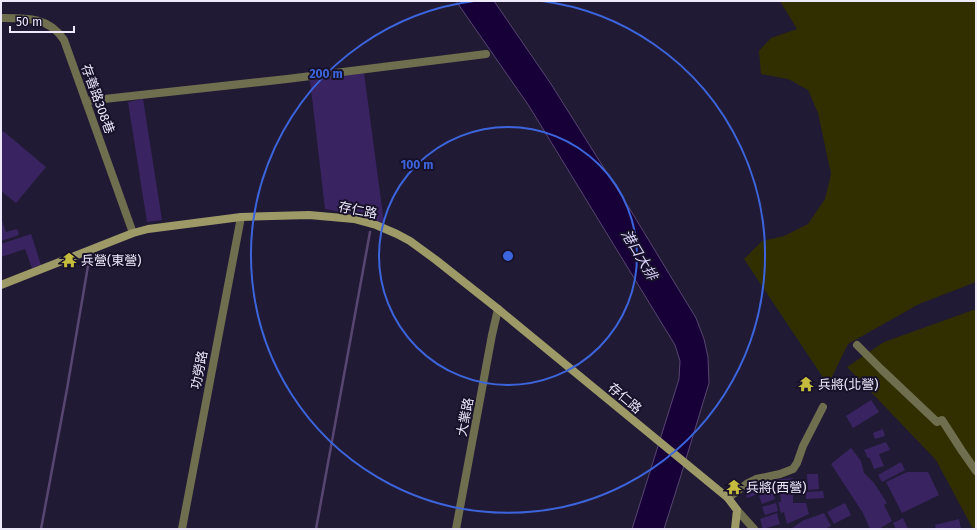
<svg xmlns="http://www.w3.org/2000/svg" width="977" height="530" viewBox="0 0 977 530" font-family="'Fira Sans','Noto Sans TC',sans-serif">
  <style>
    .green { fill: #312e00 }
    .water { fill: #170037; stroke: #584672 }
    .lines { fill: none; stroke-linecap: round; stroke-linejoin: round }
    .stream { stroke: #584672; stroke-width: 2.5 }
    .building { fill: #392461 }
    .street { stroke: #6f6e4e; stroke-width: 8 }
    .secondary { stroke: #9d9a67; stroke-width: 8 }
    .ring { fill: none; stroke: #3c65dd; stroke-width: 2 }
    .labels { text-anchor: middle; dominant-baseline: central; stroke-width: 4; stroke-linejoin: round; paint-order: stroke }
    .street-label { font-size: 13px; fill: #eeeafc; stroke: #18112a }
    .poi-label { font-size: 13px; fill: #eeeafc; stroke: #18112a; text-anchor: start }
    .water-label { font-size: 14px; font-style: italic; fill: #ded5fc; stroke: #18112a }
    .centre { fill: #3c65dd; stroke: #18112a; stroke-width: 2 }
    .ring-label { font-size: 12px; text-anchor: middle; font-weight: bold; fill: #3c65dd; stroke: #18112a; stroke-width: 4; stroke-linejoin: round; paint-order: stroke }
  </style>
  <rect width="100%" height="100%" fill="#211a34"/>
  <g class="green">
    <path d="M780,1H976V282L919,304L848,344L828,385L744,259L762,241L784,236L808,224L825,199L831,174L818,113L808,90L788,79L761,74L759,51L771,38L797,29Z"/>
    <path d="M976,309V529H973L936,460L847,367L884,342Z"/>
  </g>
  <path class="water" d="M456,1H494L551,84L631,211L696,318L704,339L708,357L709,383L682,472L664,529H632L679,379L680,361L675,345L529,106Z"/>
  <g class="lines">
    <g class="stream">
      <path d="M41,529L67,389L89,260"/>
      <path d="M316,529L370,232"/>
    </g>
  </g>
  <g class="building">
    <path d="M364,73L384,223L358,215L325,209L310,80Z"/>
    <path d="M143,99L162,220L147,222L128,102Z"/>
    <path d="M3,131L46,167L16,203L1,191V134Z"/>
    <path d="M1,218L6,232L17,229L19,235L1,241Z"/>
    <path d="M31,234L41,265L32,268L25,249L1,257V244Z"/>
    <path d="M871,400L879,412L853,428L846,416Z"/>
    <path d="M883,429L885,436L875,439L873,433Z"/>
    <path d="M886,442L890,450L879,454L884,466L874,469L870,458H868L864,450Z"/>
    <path d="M851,448L861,461L864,473L874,483L887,503L884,505L892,521L879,529H870L863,513L831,464Z"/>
    <path d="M901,462L905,470L882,482L878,475Z"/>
    <path d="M907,472H928L939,495L902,513L886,482Z"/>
    <path d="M807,474H818L819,489L808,490Z"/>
    <path d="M793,478V503H806L809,514L787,524L784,512L781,513L778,502H781L780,489H775L774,480Z"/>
    <path d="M768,482L771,489L747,498L745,491Z"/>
    <path d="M772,491L775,499L762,504L759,496Z"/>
    <path d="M823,491L824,498L806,499V492Z"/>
    <path d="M776,503L778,511L765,515L762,507Z"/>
    <path d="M845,503L851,515L834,524L827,512Z"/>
    <path d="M777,513L780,524L763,529L760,519Z"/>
    <path d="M824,513L831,526L825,529H791L802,521Z"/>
    <path d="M903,518L908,529H896L893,523Z"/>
    <path d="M959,519L961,529H936L935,525Z"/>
  </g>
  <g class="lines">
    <g class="street">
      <path d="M1,18C26,18 49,17 64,40L133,233"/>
      <path d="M86,101L287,79L486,54"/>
      <path d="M857,345L881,369L937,422L942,420L962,451L976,471"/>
      <path d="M728,498L748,483L756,479L780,474L793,469L797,463L803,446L823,407"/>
      <path d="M737,510L754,529"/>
      <path d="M182,529L241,217"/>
      <path d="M456,529L492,335L498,309"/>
    </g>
    <path class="secondary" d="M1,285L133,233L148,229L241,217L309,215L354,219L376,225L397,234L410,241L436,260L498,309L728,498L737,510L735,529"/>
  </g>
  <g class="ring">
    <circle cx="508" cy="256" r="129"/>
    <path d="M542 1A257 257 0 1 1 474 1"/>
  </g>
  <defs>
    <symbol id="temple-bare" viewBox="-9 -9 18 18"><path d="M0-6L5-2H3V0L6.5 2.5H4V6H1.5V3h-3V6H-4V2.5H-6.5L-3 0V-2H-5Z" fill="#c5bc3d" stroke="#18112a" stroke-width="2.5" paint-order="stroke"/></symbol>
  </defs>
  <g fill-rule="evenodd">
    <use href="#temple-bare" x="58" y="249" width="22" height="22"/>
    <use href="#temple-bare" x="795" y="373" width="22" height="22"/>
    <use href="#temple-bare" x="723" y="476" width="22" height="22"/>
  </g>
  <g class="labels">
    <g class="street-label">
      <text transform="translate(98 99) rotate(70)">存善路308巷</text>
      <text transform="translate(358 210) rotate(11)">存仁路</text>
      <text transform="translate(199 370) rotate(-79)">功勞路</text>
      <text transform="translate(625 398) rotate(40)">存仁路</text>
      <text transform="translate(465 417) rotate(-79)">大業路</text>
    </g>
    <g class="poi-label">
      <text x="81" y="260">兵營(東營)</text>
      <text x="818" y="384">兵將(北營)</text>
      <text x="746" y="487">兵將(西營)</text>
    </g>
    <g class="water-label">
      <text transform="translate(639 255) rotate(59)">港口大排</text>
    </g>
  </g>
  <circle cx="508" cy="256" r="6" class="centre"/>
  <g class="ring-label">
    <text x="326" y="78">200 m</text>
    <text x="417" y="169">100 m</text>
  </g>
  <rect width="977" height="530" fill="none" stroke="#eeeafc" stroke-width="4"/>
  <path d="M10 26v6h64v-6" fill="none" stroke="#eeeafc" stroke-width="2"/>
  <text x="16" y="26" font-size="12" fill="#eeeafc" stroke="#18112a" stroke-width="3" paint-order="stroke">50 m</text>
</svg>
